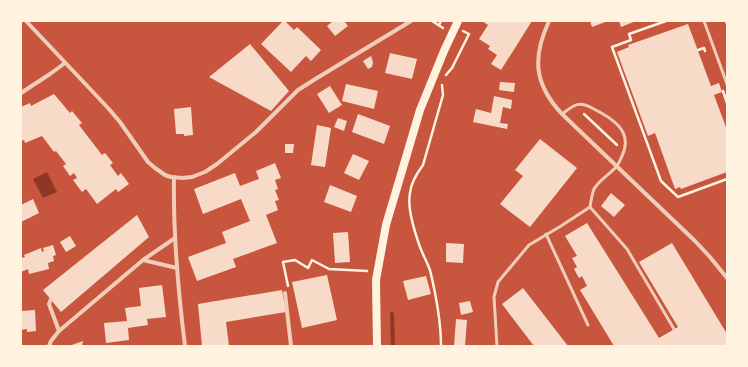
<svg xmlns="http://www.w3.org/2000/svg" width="748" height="367" viewBox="0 0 748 367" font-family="'DejaVu Sans',sans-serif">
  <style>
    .water { fill: #8f3625 }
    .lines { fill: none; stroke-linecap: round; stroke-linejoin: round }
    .stream { stroke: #8f3625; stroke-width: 4 }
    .building { fill: #f7dbc8 }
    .path { stroke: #fff3e0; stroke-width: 2.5 }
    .service { stroke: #f1ccb7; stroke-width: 3 }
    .minor { stroke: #f1ccb7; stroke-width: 4 }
    .secondary { stroke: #fff3e0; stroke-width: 8 }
  </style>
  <rect width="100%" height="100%" fill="#c8553d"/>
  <path class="water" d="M47,172L57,192L43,198L33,179Z"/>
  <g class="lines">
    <path class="stream" d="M392,314L393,346"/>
  </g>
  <g class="building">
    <path d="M280,21H285L294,30L297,27L321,50L311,61L306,56L291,72L261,44L282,22Z"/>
    <path d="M333,21H344L348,26L335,36L327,26Z"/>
    <path d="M482,21H532L501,70L491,64L497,55L488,49L490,46L479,39L488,25Z"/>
    <path d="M590,21H608L592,27Z"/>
    <path d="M619,21H636L621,27Z"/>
    <path d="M688,24L711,86L719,83L722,92L714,95L727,130V172L681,189L680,187L675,189L655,133L648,136L617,52L629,47L628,45Z"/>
    <path d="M250,44L289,91L271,111L209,77Z"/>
    <path d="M390,53L417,59L412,79L385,73Z"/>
    <path d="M371,56L373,62L372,67L368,69L363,61Z"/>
    <path d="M500,82L515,83L514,92L499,90Z"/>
    <path d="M346,84L378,91L374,109L342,101Z"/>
    <path d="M330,86L342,105L329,113L317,94Z"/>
    <path d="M54,94L70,113L72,111L82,123L79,125L102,155L105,153L113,163L110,165L118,176L121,173L129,184L118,192L116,189L97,204L86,189L82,192L73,180L77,178L74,173L70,176L63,166L66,164L56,151L54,152L42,136L25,143L24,140L21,141V107L30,103L31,106Z"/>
    <path d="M494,96L512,100L511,109L503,107L500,123L508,124L507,129L473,122L476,109L491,113Z"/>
    <path d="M191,107L193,135L184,136V134H176L174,109Z"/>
    <path d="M358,114L390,126L384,144L352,132Z"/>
    <path d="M338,118L347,121L344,131L334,127Z"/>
    <path d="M317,125L331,128L325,167L311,165Z"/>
    <path d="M540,139L577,168L530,227L500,204L523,176L515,170Z"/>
    <path d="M285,144H294L293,153H285Z"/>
    <path d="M353,154L369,161L359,180L344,173Z"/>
    <path d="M275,163L281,178L275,180L278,189L275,190L279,200L275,201L278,210L266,215L277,243L233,259L236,267L197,281L188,257L226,243L222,232L250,221L241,199L203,214L194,189L235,173L240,186L259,179L256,171Z"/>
    <path d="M330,185L357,196L351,212L324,202Z"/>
    <path d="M611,193L625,205L614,217L601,206Z"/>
    <path d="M33,199L39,213L21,222V205Z"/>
    <path d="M137,215L149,237L61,312L43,290Z"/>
    <path d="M587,223L659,338L678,327L639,262L672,243L727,334V346H614L580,290L587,286L582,276L579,278L574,269L577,267L572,258L577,256L565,236Z"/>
    <path d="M348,232L350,262L335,263L333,233Z"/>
    <path d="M70,236L76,246L66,252L60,242Z"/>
    <path d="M446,243L464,244L463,263L446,262Z"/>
    <path d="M53,245L56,255L53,256L54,261L48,263L49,269L29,274L28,269L21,272V258L25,257L24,255L41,248L42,252L44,251L43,248Z"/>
    <path d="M327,275L337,320L302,328L292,282Z"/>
    <path d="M426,276L431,294L408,300L403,281Z"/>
    <path d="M162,285L166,317L147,319L148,325L128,328L129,340L106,343L104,323L127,321L125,308L141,306L139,288Z"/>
    <path d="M523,288L568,346H534L502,304Z"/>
    <path d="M282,290L286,312L226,322L229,346H202L198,304Z"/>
    <path d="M470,301L473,312L461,315L459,303Z"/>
    <path d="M35,310L36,331L27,332V329L21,330V311Z"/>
    <path d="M456,319L467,320L465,346H454Z"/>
    <path d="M83,341L82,346H69Z"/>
  </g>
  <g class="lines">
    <g class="path">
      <path d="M432,21L443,28"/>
      <path d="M666,21L629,34L631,40L612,47L661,181L678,197L727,179"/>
      <path d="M439,25L441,21"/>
      <path d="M698,50L704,48L705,51"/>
      <path d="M446,75L452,68L469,34L463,31"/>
      <path d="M723,91L727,103"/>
      <path d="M584,114L617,145"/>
      <path d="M288,286L283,262L295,260L308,268L312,260L329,269L367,271"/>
      <path d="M441,346C441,321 436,295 430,270C427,262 423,255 420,247C415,233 407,207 410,193C411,183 417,173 423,165L443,95L442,85"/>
    </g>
    <g class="service">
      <path d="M704,21L727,84"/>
      <path d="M726,21L727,23"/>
      <path d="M590,207L627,249L674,329"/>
      <path d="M546,234L588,325"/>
      <path d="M497,346L494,297L498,282L529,245L561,226L590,207C591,201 592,194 594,189C600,179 609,175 616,167C619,164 620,160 622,156C634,131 612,118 592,108C578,100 573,106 562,114"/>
    </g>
    <g class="minor">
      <path d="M26,21L108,108L120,122L148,162L155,168L165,175L171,177L182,178L192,177L205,172L217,164L256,132L298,90L317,78L411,21"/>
      <path d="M549,21C532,58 534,84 562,114L695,241L710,257L727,278"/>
      <path d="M21,93L50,74L65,63"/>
      <path d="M174,177C173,234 178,290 185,346"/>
      <path d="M143,260L177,268"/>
      <path d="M285,293L291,346"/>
      <path d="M51,299L49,304L59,331"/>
      <path d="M49,346L51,341L59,331L143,260L175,238"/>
    </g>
    <path class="secondary" d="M377,346L376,280L386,225L420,110L444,51L458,21"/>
  </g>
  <rect width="748" height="367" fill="none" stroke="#fff3e0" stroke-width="44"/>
</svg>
